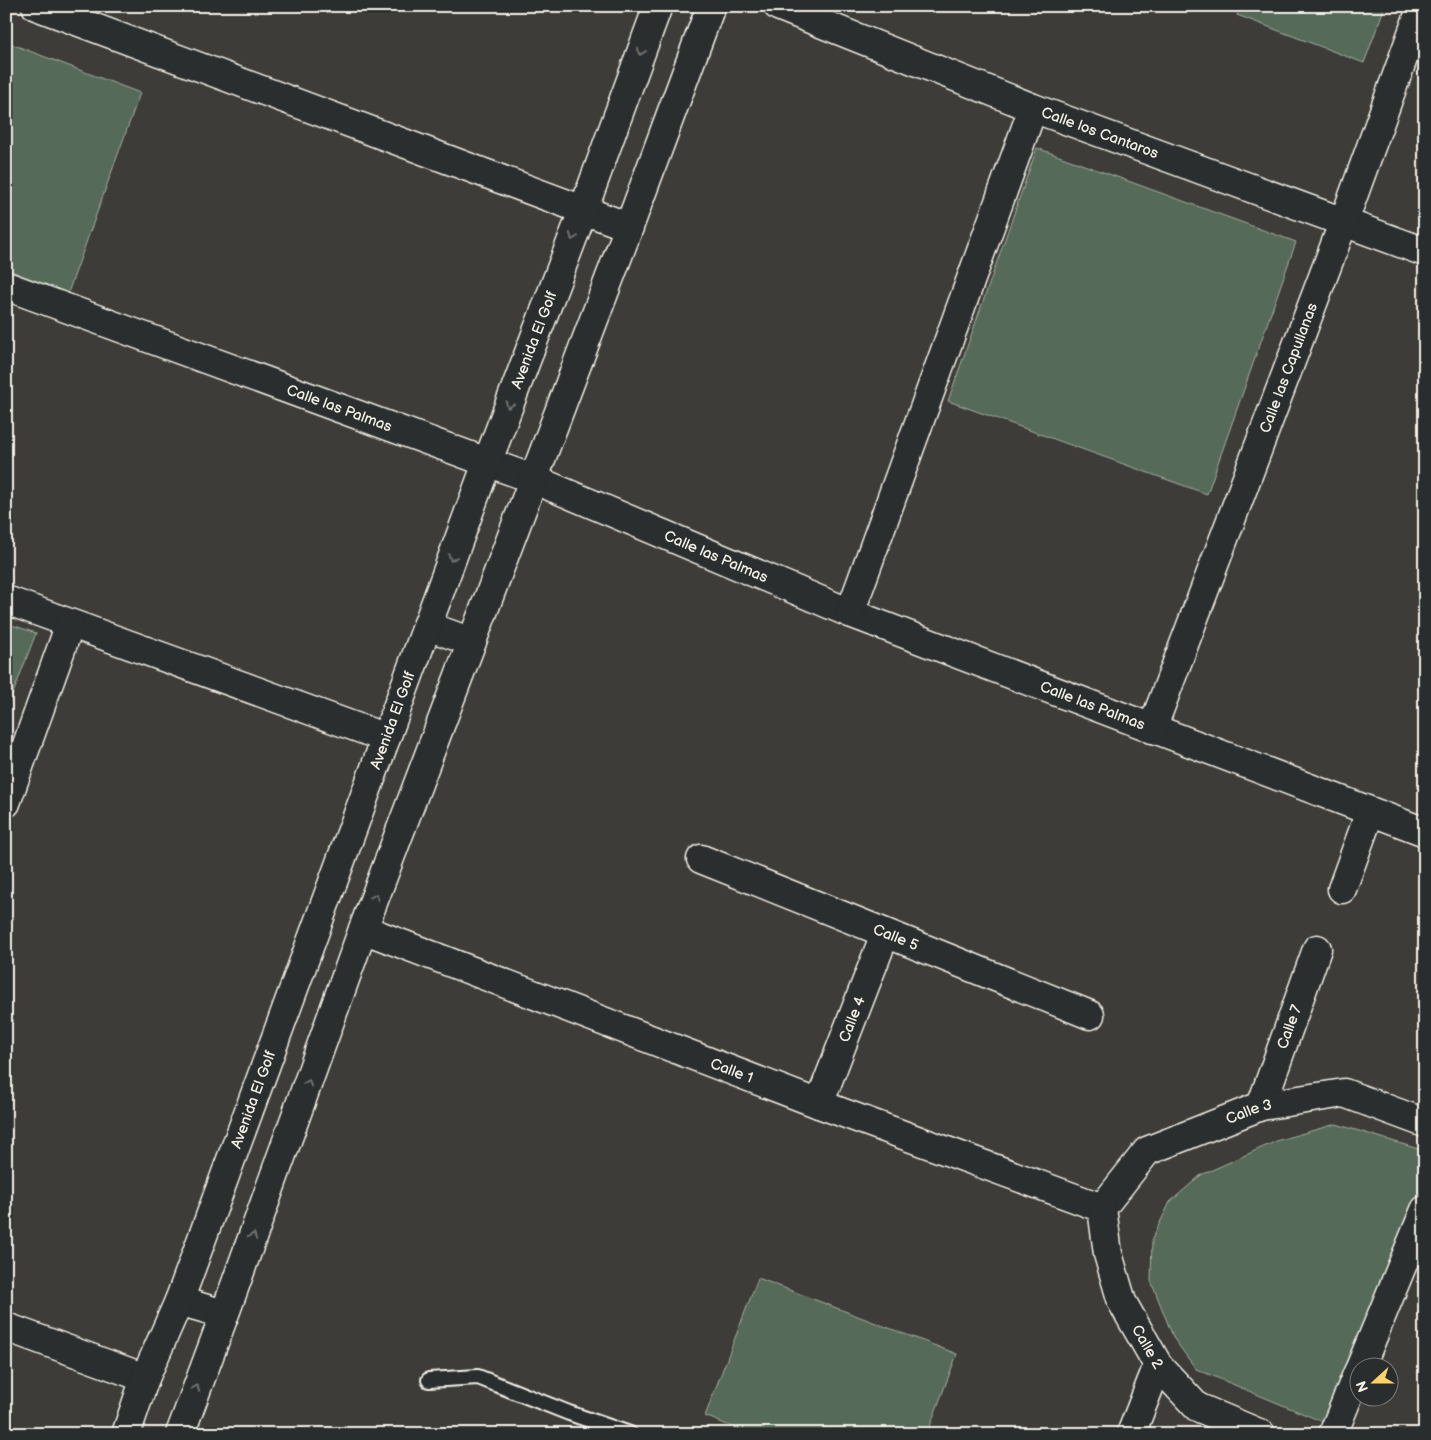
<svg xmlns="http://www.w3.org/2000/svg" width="1431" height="1440" viewBox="0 0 1431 1440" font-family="'Balsamiq Sans',sans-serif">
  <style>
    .green { fill: #546b58; stroke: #a4aea0 }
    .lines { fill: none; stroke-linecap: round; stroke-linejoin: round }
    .lane-casing { stroke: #f4f1e8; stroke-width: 18 }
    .street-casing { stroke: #f4f1e8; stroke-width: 31 }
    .secondary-casing { stroke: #f4f1e8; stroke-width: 31 }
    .lane { stroke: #2a2d2e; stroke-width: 14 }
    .street { stroke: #2a2d2e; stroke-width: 28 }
    .secondary { stroke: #2a2d2e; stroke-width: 28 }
    .oneway { stroke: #71726f }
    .labels { text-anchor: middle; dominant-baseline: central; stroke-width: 5; stroke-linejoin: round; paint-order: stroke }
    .street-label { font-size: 15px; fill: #f4f1e8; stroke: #2a2d2e }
  </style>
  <rect width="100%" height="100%" fill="#3e3c39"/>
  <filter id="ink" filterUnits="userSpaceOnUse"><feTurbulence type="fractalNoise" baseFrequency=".02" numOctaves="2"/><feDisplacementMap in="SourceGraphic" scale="10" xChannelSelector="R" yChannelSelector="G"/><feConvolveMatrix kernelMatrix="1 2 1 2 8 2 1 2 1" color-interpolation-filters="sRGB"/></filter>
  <g filter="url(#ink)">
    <g class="green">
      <path d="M1240,6H1385L1364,63L1237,15Z"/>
      <path d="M6,42L140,93L68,293L6,269Z"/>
      <path d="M1037,148L1296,242L1207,494L948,401Z"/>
      <path d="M6,623L36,633L6,712Z"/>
      <path d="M1336,1124L1425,1151V1193L1328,1424L1196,1369L1174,1339L1151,1281L1152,1239L1170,1202L1201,1175L1279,1140Z"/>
      <path d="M758,1278L957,1354L927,1434H750L705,1416Z"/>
    </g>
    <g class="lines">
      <defs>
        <path id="lane" d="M429,1380L478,1377L569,1413L630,1434"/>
        <g id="street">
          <path d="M36,6L629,227"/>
          <path id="s1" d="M778,6L1033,108L1425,252"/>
          <path id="s2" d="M6,286L533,479L850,613L1425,832"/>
          <path d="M6,600L386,738"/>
          <path d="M850,613L1033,108"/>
          <path d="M427,626L472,642"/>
          <path id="s3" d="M1152,729L1344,221L1422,6"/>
          <path d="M6,803L70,624"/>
          <path id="s4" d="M701,859L1090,1015"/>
          <path d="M1342,889L1370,812"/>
          <path id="s5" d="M363,929L819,1104L1102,1208"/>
          <path id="s6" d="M819,1104L885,934"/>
          <path id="s7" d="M1261,1106L1317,949"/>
          <path id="s8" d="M1102,1208L1147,1151L1261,1106L1344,1093L1425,1123"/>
          <path id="s9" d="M1102,1208L1108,1254L1122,1302L1158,1365L1197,1407L1261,1434"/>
          <path d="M179,1301L224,1314"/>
          <path d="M6,1327L145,1378"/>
          <path d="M1360,1368L1425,1210"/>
          <path d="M1131,1434L1158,1365"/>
          <path d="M1333,1434L1358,1372"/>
        </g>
        <g id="secondary">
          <path id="s10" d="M126,1434L145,1378L179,1301L487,463L583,211L658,6"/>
          <path d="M180,1434L228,1305L363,929L629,227L711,6"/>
        </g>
      </defs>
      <use href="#lane" class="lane-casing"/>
      <use href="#street" class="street-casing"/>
      <use href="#secondary" class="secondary-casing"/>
      <use href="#lane" class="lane"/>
      <use href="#street" class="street"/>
      <use href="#secondary" class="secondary"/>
    </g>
    <defs><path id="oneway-chevron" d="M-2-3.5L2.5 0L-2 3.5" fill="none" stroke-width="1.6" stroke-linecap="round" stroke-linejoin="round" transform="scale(1.25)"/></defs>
    <g class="oneway">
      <use href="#oneway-chevron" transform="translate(641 52) rotate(110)"/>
      <use href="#oneway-chevron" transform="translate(573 237) rotate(111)"/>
      <use href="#oneway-chevron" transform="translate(509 405) rotate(111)"/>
      <use href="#oneway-chevron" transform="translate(452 558) rotate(110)"/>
      <use href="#oneway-chevron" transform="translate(375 897) rotate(-69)"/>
      <use href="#oneway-chevron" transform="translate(308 1083) rotate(-70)"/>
      <use href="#oneway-chevron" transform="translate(253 1236) rotate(-70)"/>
      <use href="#oneway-chevron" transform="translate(196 1388) rotate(-70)"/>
    </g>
  </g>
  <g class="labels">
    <g class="street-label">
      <text stroke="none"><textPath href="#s1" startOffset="346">Calle los Cantaros</textPath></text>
      <text stroke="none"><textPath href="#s10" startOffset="1168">Avenida El Golf</textPath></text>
      <text stroke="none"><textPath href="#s3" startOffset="386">Calle las Capullanas</textPath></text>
      <text stroke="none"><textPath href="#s2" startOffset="355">Calle las Palmas</textPath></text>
      <text stroke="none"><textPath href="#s2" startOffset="760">Calle las Palmas</textPath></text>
      <text stroke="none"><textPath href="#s2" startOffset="1165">Calle las Palmas</textPath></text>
      <text stroke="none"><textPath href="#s10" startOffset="762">Avenida El Golf</textPath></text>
      <text stroke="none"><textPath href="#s4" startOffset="210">Calle 5</textPath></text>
      <text stroke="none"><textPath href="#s6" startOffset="91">Calle 4</textPath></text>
      <text stroke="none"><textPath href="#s7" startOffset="84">Calle 7</textPath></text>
      <text stroke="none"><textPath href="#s5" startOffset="395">Calle 1</textPath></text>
      <text stroke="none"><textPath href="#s10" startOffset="358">Avenida El Golf</textPath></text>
      <text stroke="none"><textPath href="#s8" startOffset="182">Calle 3</textPath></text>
      <text stroke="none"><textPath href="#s9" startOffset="148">Calle 2</textPath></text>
    </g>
  </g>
  <rect width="1431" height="1440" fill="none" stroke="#2a2d2e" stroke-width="25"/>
  <rect x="12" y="12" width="1406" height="1415" fill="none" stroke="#f4f1e8" stroke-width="2" filter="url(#ink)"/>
  <g transform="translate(1374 1382) rotate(249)"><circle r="24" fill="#2a2d2e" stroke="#7b7b78"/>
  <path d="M0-4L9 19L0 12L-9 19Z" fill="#ffd166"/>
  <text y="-8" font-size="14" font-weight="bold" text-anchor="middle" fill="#f4f1e8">N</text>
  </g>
</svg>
